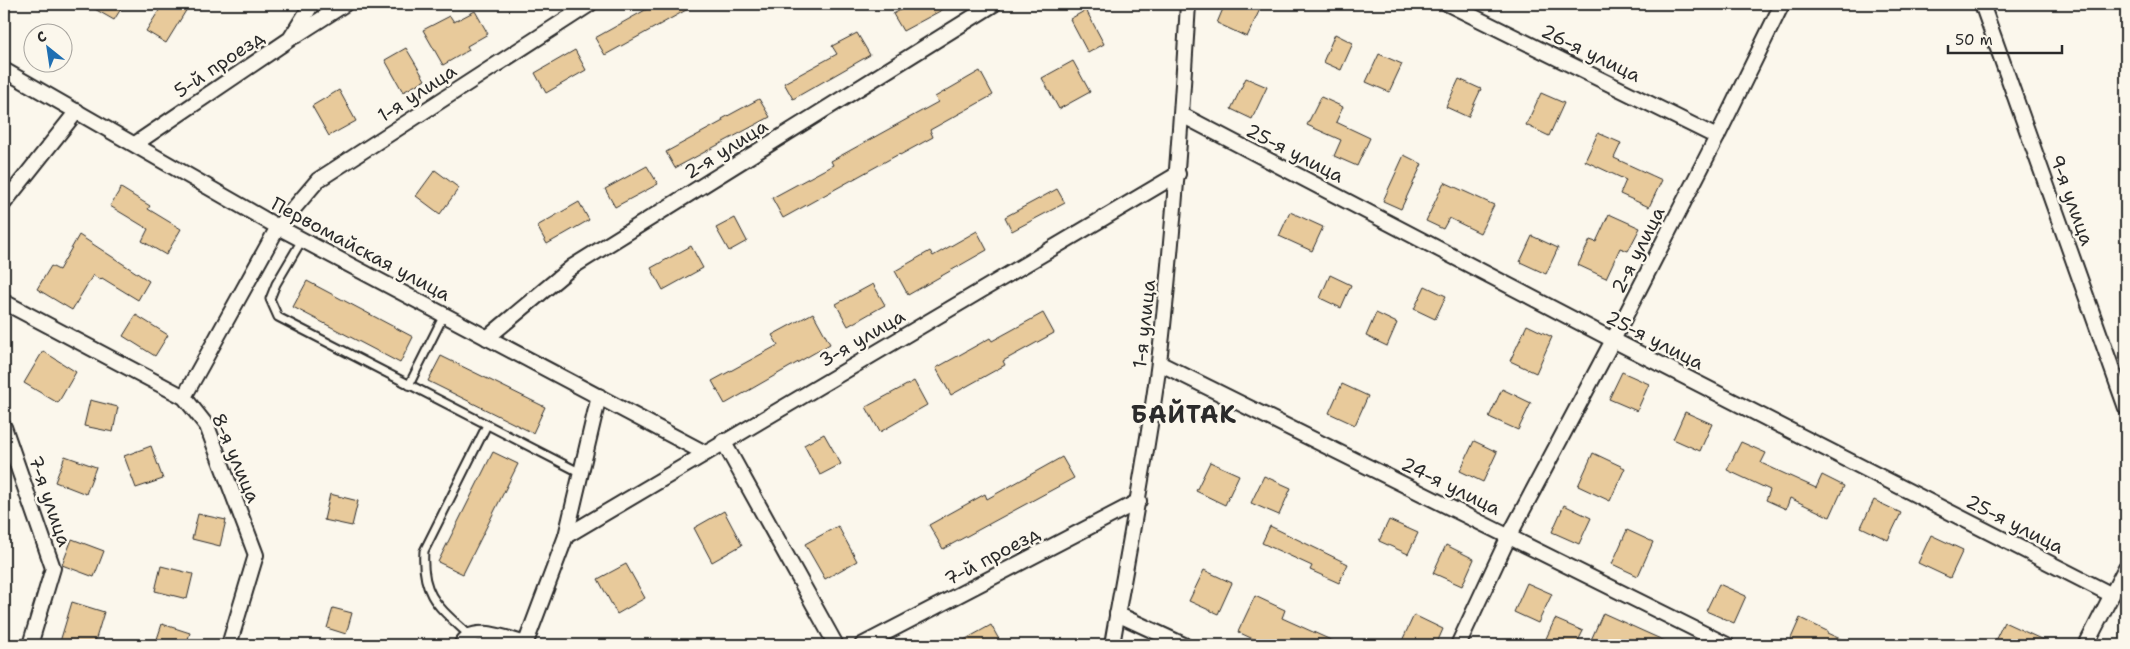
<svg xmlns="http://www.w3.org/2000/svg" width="2130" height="649" viewBox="0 0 2130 649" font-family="'Shantell Sans',sans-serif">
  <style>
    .building { fill: #e8ca9b; stroke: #2b2b2b }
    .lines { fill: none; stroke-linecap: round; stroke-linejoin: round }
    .service-casing { stroke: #2b2b2b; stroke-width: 11 }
    .minor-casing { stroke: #2b2b2b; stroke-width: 18 }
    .service { stroke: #fbf7ec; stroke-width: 7 }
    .minor { stroke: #fbf7ec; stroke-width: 14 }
    .labels { text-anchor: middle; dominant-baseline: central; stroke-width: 5; stroke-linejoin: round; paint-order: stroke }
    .street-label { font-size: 19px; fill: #2b2b2b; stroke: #fbf7ec }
    .district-label { font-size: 24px; font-weight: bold; letter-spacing: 1px; fill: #2b2b2b; stroke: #fbf7ec }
  </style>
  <rect width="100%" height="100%" fill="#fbf7ec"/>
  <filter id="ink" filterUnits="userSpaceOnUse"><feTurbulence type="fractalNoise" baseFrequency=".02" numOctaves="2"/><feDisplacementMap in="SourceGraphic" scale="10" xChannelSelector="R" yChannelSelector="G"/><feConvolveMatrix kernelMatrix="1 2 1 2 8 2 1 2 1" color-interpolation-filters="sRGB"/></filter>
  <g filter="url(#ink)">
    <g class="building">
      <path d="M86,4H124L114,20Z"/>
      <path d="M163,4H190L166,43L146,31Z"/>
      <path d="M656,4H697L605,55L595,38Z"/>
      <path d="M912,4H953L903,31L893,14Z"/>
      <path d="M1225,4H1253L1261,7L1247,37L1217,23Z"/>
      <path d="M1086,10L1104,44L1088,53L1070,19Z"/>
      <path d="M475,11L488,34L467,46L469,50L443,65L423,30L450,16L454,22Z"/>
      <path d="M857,33L870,55L793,99L784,83L837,54L832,46Z"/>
      <path d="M1335,34L1353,43L1341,70L1323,62Z"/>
      <path d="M406,48L425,80L403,92L385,60Z"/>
      <path d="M575,50L586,70L546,93L535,73Z"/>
      <path d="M1379,54L1402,64L1389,92L1366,82Z"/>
      <path d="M1073,61L1090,92L1059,109L1042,78Z"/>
      <path d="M980,71L993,95L930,130L933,137L900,155L899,154L783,218L772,198L833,165L831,161L938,102L935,97Z"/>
      <path d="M1246,78L1267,87L1252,119L1231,109Z"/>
      <path d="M1459,79L1481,89L1468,117L1446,107Z"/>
      <path d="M339,90L356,121L329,136L312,106Z"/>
      <path d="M1541,93L1564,103L1549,136L1526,125Z"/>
      <path d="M1321,97L1343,107L1336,122L1370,138L1357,166L1334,156L1341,140L1307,125Z"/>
      <path d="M759,99L770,117L675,168L666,152L723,121L722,119Z"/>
      <path d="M1598,133L1621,143L1614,158L1662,180L1649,207L1620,194L1626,180L1585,161Z"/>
      <path d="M1404,155L1422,164L1401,209L1383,201Z"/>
      <path d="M647,166L658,184L615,207L605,189Z"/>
      <path d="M435,170L459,188L440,214L416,196Z"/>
      <path d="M1444,182L1494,205L1480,233L1449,218L1443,229L1426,221Z"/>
      <path d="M121,188L150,206L148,209L181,229L166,255L142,241L148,229L110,206Z"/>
      <path d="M1057,189L1065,203L1012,231L1005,217Z"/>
      <path d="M579,202L589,220L547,244L537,226Z"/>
      <path d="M1290,212L1323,227L1312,251L1279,236Z"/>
      <path d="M1609,214L1640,228L1628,251L1620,248L1606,278L1578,265L1590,240L1596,242Z"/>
      <path d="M735,218L747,241L729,251L716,228Z"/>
      <path d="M977,231L987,250L908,295L895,271L930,251L933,256Z"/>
      <path d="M79,235L149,281L138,300L102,278L100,280L93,275L72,310L37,289L51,266L59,270Z"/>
      <path d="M1532,236L1558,248L1546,274L1520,262Z"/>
      <path d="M691,246L703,268L663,290L651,268Z"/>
      <path d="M1330,275L1351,285L1341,308L1320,298Z"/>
      <path d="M307,281L413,337L400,363L293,307Z"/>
      <path d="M873,284L885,305L848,326L836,304Z"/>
      <path d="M1425,286L1446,296L1435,319L1414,309Z"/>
      <path d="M813,313L830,344L725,404L712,381L778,345L772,335Z"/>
      <path d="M1043,313L1054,333L1003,361L1005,365L951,395L936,368L990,338L992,341Z"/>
      <path d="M1376,313L1397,323L1387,346L1366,336Z"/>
      <path d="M136,315L168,335L155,356L123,336Z"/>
      <path d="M1527,325L1552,337L1536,373L1510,361Z"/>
      <path d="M43,351L76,372L58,403L24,383Z"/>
      <path d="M441,356L545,407L533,433L428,381Z"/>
      <path d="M1622,372L1649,384L1637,411L1609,399Z"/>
      <path d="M914,381L927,405L880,432L866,407Z"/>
      <path d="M1342,384L1368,396L1355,425L1329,413Z"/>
      <path d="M1502,389L1531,403L1518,430L1489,417Z"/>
      <path d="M90,400L118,407L113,432L84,426Z"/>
      <path d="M1685,412L1712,424L1700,451L1673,439Z"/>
      <path d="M824,434L841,464L820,475L804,445Z"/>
      <path d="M1474,441L1497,452L1483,482L1460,471Z"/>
      <path d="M1741,442L1766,453L1761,463L1816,488L1822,475L1844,486L1830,517L1790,498L1786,509L1766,500L1770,490L1727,470Z"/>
      <path d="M151,446L163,479L136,488L124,456Z"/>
      <path d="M493,452L518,464L463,574L438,562Z"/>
      <path d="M1593,453L1625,468L1610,501L1578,486Z"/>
      <path d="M65,456L96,467L86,494L55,482Z"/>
      <path d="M1062,457L1074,478L943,549L929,525L985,494L987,499Z"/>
      <path d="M1210,462L1239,475L1225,505L1196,491Z"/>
      <path d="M1264,476L1291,488L1279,515L1251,503Z"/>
      <path d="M330,494L358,501L352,526L324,520Z"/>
      <path d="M1874,500L1901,513L1888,540L1861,527Z"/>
      <path d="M1564,505L1591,518L1579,544L1552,532Z"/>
      <path d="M724,511L742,545L712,562L694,528Z"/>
      <path d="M198,514L226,520L220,546L192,539Z"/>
      <path d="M1389,520L1418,533L1408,554L1379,541Z"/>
      <path d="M838,526L857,561L825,579L805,544Z"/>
      <path d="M1270,526L1348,564L1339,583L1310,570L1312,566L1262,543Z"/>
      <path d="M1627,530L1653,542L1638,576L1612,564Z"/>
      <path d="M1931,535L1963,550L1950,578L1918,563Z"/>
      <path d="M72,539L104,551L94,577L62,565Z"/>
      <path d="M1446,545L1474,559L1462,586L1433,573Z"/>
      <path d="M626,564L645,598L617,614L598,579Z"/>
      <path d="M161,566L193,574L187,599L155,591Z"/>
      <path d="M1204,570L1232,583L1218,614L1189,601Z"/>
      <path d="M1527,583L1552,594L1538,623L1514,612Z"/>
      <path d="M1719,584L1746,596L1734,623L1706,611Z"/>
      <path d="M1255,596L1285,610L1282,618L1342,645H1266L1238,632Z"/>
      <path d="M72,602L104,612L94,645H59Z"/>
      <path d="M333,608L352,613L346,634L327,628Z"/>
      <path d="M1603,613L1645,632L1674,645H1601L1591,640Z"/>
      <path d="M1414,615L1443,629L1436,645H1400Z"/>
      <path d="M1800,618L1827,631V633L1854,645H1788Z"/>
      <path d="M1555,619L1583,631L1576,645H1543Z"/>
      <path d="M2004,622L2054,645H1993Z"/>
      <path d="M162,624L190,633L186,645H155Z"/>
      <path d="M991,625L1002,645H955Z"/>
    </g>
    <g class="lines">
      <defs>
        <g id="service">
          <path d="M302,240L276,284L270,299L278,317L581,473"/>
          <path d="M409,385L444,315"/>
          <path d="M469,635C439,607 421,596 424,551L487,425"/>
        </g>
        <g id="minor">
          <path d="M1448,4L1717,137"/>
          <path d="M1982,4L2126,408"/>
          <path d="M295,36L345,4"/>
          <path d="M4,70L278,227L705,453"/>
          <path d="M1182,115L1613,340L2112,595"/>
          <path d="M135,144L290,39L312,4"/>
          <path d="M4,203L77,111"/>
          <path d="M4,302L184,397L207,426L256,555L229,645"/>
          <path d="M487,338L572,267L994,4"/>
          <path d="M1159,363L1727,645"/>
          <path d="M184,397L278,227L318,180L590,4"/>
          <path d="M4,427L53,568L30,645"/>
          <path d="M723,441L836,645"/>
          <path d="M566,536L1178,174"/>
          <path d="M1117,614L1184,645"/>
          <path d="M461,645C473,623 507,639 526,644"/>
          <path d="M525,645L566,536L599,396"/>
          <path d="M862,645L1139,501"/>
          <path d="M1112,645C1128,551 1147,457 1159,362C1173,242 1181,124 1188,4"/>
          <path d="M1458,645L1509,536L1613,340L1717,137L1782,4"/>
          <path d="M2086,645L2126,567"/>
        </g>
      </defs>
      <use href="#service" class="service-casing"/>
      <use href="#minor" class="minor-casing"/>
      <use href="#service" class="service"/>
      <use href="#minor" class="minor"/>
    </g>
  </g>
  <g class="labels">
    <g class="street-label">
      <text transform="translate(1591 53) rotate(26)">26-я улица</text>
      <text transform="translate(219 64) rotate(-34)">5-й проезд</text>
      <text transform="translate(417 93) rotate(-33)">1-я улица</text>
      <text transform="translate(726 149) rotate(-32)">2-я улица</text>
      <text transform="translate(1295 153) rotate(27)">25-я улица</text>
      <text transform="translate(2072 200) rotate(70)">9-я улица</text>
      <text transform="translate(361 249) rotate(28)">Первомайская улица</text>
      <text transform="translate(1638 250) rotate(-63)">2-я улица</text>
      <text transform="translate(1144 324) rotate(-84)">1-я улица</text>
      <text transform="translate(862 338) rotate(-30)">3-я улица</text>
      <text transform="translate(1655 340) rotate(27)">25-я улица</text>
      <text transform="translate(236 458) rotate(67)">8-я улица</text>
      <text transform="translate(1451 486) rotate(26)">24-я улица</text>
      <text transform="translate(50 501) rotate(71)">7-я улица</text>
      <text transform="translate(2015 524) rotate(27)">25-я улица</text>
      <text transform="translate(992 556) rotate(-28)">7-й проезд</text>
    </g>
    <g class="district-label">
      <text x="1184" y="415">БАЙТАК</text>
    </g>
  </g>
  <rect width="2130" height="649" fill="none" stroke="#fbf7ec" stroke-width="20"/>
  <rect x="10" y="10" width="2110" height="629" fill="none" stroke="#2b2b2b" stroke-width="2" filter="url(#ink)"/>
  <g transform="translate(48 48) rotate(330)"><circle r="24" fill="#fbf7ec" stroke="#a8a59f"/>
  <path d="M0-4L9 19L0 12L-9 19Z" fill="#1f6fb2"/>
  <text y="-8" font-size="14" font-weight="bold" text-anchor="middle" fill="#2b2b2b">С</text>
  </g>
  <path d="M1948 45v8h114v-8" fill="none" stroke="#2b2b2b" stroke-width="2.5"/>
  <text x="1955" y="45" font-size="15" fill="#2b2b2b" stroke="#fbf7ec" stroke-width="4" paint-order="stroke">50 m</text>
</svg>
